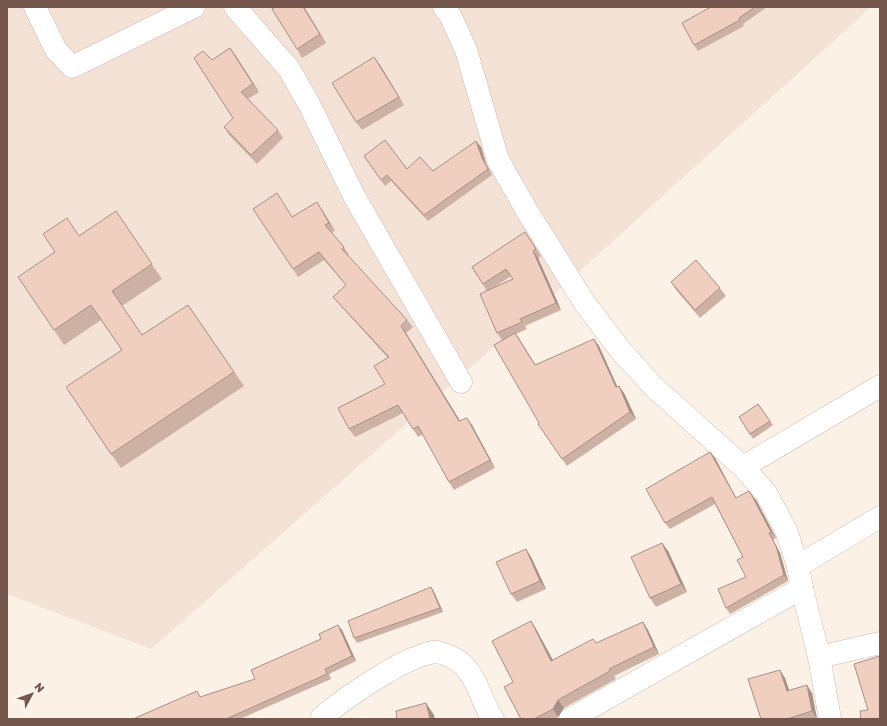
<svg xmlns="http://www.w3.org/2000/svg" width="887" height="726" viewBox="0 0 887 726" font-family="'Golos Text',sans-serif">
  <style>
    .residential { fill: #f3e2d5 }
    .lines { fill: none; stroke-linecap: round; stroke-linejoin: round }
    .street-casing { stroke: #cfbab0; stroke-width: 23 }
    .street { stroke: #fff; stroke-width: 22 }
    .wall { fill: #ceb1a5; fill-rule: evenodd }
    .shaded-wall { fill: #a89086 }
    .building { fill: #f0cec0; stroke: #a89086 }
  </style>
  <rect width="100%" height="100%" fill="#fbf1e7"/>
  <path class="residential" d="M7,7H871L591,261L151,649L7,594Z"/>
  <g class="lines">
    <defs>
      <g id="street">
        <path d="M35,7L56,50L72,67L194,7"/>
        <path d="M235,7L289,69L309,104L354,196L461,382"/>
        <path d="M444,7L451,17L466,50L498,160L527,211L584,302L621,351L654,387L743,467L766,493L786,530L798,566L802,588L819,657L830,719"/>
        <path d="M743,467L880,386"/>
        <path d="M798,566L880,517"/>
        <path d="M819,657L880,643"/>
        <path d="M322,717C345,698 405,656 434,652C441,651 457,659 462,664C479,680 480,700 493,719"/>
        <path d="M570,719L802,588"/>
      </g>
    </defs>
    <use href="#street" class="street-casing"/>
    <use href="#street" class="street"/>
  </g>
  <g class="wall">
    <path d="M276,7H304L326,43L302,58L297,49Z"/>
    <path d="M711,7H767L743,24L744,26L698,51L694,45Z"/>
    <path d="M230,48L259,92L248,99L278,130L283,138L257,164L229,135L224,127L233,118L212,60Z"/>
    <path d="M380,65L404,105L362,130L356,122Z"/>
    <path d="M481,147L486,164L492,175L428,221L391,181L385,186L364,156L407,169L433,171Z"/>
    <path d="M322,210L335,231L331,232L344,247L349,255L348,256L407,320L413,327L406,333L460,421L472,425L495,468L454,490L449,482L423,434L418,437L403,413L355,437L349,429L385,384L388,358L339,304L333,297L346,285L324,260L298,277L293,269V216Z"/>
    <path d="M126,226L162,279L122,306L142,335L188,305L244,386L121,468L111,454L122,350L101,320L64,345L54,330L55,252L79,236Z"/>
    <path d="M530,239L541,256L538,258L561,310L525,326L527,329L516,334L535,365L599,346L617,386L624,393L636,419L567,466L538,424L539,423L502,340L497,333L487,291L472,267ZM511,276L513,279L493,288Z"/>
    <path d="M671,282L720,288L726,296L700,318L676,290Z"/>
    <path d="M758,404L773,425L753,439L739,417Z"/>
    <path d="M715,458L736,498L756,500L775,536L776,538L773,540L780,553L788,581L730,614L726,608L746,577L743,557L715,504L670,529L665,523Z"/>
    <path d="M662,543L668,551L687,592L656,607L650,598Z"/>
    <path d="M526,549L531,557L546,589L517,602L511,594Z"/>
    <path d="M431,587L434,592L443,612L357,643L354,638Z"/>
    <path d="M531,621L536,629L553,660L597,643L643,622L648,630L659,654L614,676L616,679L564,708L558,717L554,719H521L513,682Z"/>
    <path d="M342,630L356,661L329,674L331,679L240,719H133L255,679Z"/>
    <path d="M785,678L789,690L812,693L817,719H761Z"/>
  </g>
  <g class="shaded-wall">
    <path d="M303,7H304L326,43L320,34Z"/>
    <path d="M230,48L236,56L259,92L253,84Z"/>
    <path d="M374,57L380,65L404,105Z"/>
    <path d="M476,141L481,147L486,164L492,175L488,169L482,158Z"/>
    <path d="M317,202L322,210L335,231L329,223Z"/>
    <path d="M533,251L538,258L561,310L556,303Z"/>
    <path d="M401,326L406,333L465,429L459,421Z"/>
    <path d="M515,333L520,340L540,372L535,365Z"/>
    <path d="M594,339L599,346L621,395L616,387Z"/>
    <path d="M619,386L624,393L636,419L630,412Z"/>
    <path d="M467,418L472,425L495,468L490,460Z"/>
    <path d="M710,452L715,458L740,505L736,498Z"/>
    <path d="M751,494L756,500L776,538L771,532Z"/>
    <path d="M769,533L773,540L780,553L788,581L784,575Z"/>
    <path d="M662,543L668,551L687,592L681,584Z"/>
    <path d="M526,549L531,557L546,589L540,581Z"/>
    <path d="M431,587L434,592L443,612L440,608Z"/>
    <path d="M531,621L536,629L557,668L551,661Z"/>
    <path d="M643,622L648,630L659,654L654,647Z"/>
    <path d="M338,625L342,630L356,661L352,656Z"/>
    <path d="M780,670L785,678L792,699L787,691Z"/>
    <path d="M807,685L812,693L817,719L812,711Z"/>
    <path d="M558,700L564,708L558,717L553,709Z"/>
    <path d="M426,703L434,715L435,719H430Z"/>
  </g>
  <g class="building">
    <path d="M276,7H303L320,34L297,49L272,9Z"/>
    <path d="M711,7H755L739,18L740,20L694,45L682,23Z"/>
    <path d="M230,48L253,84L241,92L278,130L251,155L224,127L233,118L194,58L203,51L212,60Z"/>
    <path d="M374,57L399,97L356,122L332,83Z"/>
    <path d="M385,140L407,169L420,157L433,171L476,141L482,158L488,169L424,215L387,175L381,180L364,156Z"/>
    <path d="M277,193L292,217L317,202L329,223L325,225L344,247L342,249L407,320L401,326L459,421L467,418L490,460L449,482L418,426L413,429L398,405L349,429L338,408L385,384L374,366L389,357L333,297L346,285L319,252L293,269L253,209Z"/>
    <path d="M116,211L152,264L112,291L142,335L188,305L234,372L111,454L66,387L122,350L91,305L54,330L18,277L55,252L43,234L67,218L79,236Z"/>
    <path d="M525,232L536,249L533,251L556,303L520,319L522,322L497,333L480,294L513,279L506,269L483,284L472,267Z"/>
    <path d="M696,260L720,288L695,310L671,282Z"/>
    <path d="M515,333L535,365L594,339L616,387L619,386L630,412L562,459L538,424L539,423L494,345Z"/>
    <path d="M758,404L770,421L750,434L739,417Z"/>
    <path d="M710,452L736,498L749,491L751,494L770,530L771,532L769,533L776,546L784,575L726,608L718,589L746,577L737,560L743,557L712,497L665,523L646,489Z"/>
    <path d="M662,543L681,584L650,598L631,557Z"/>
    <path d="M526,549L540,581L511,594L496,562Z"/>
    <path d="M431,587L440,608L354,638L348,621Z"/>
    <path d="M531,621L551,661L593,639L596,643L643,622L654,647L609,669L610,671L558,700L553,709L534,719H521L504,687L513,682L492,641Z"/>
    <path d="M338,625L352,656L325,669L327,674L226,719H133L197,691L200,697L255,679L251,670L321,639L319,634Z"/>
    <path d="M880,656V719H861L860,711L868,710L854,664Z"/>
    <path d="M780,670L787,691L807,685L812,711L787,719H761L748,679Z"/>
    <path d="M426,703L430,719H397L396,711Z"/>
  </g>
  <rect width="887" height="726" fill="none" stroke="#74564c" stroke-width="16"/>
  <g transform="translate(32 694) rotate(49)" stroke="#fef6ed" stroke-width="3" paint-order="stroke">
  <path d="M0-3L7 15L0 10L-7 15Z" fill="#74564c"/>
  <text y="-6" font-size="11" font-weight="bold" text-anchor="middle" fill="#74564c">N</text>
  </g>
</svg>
